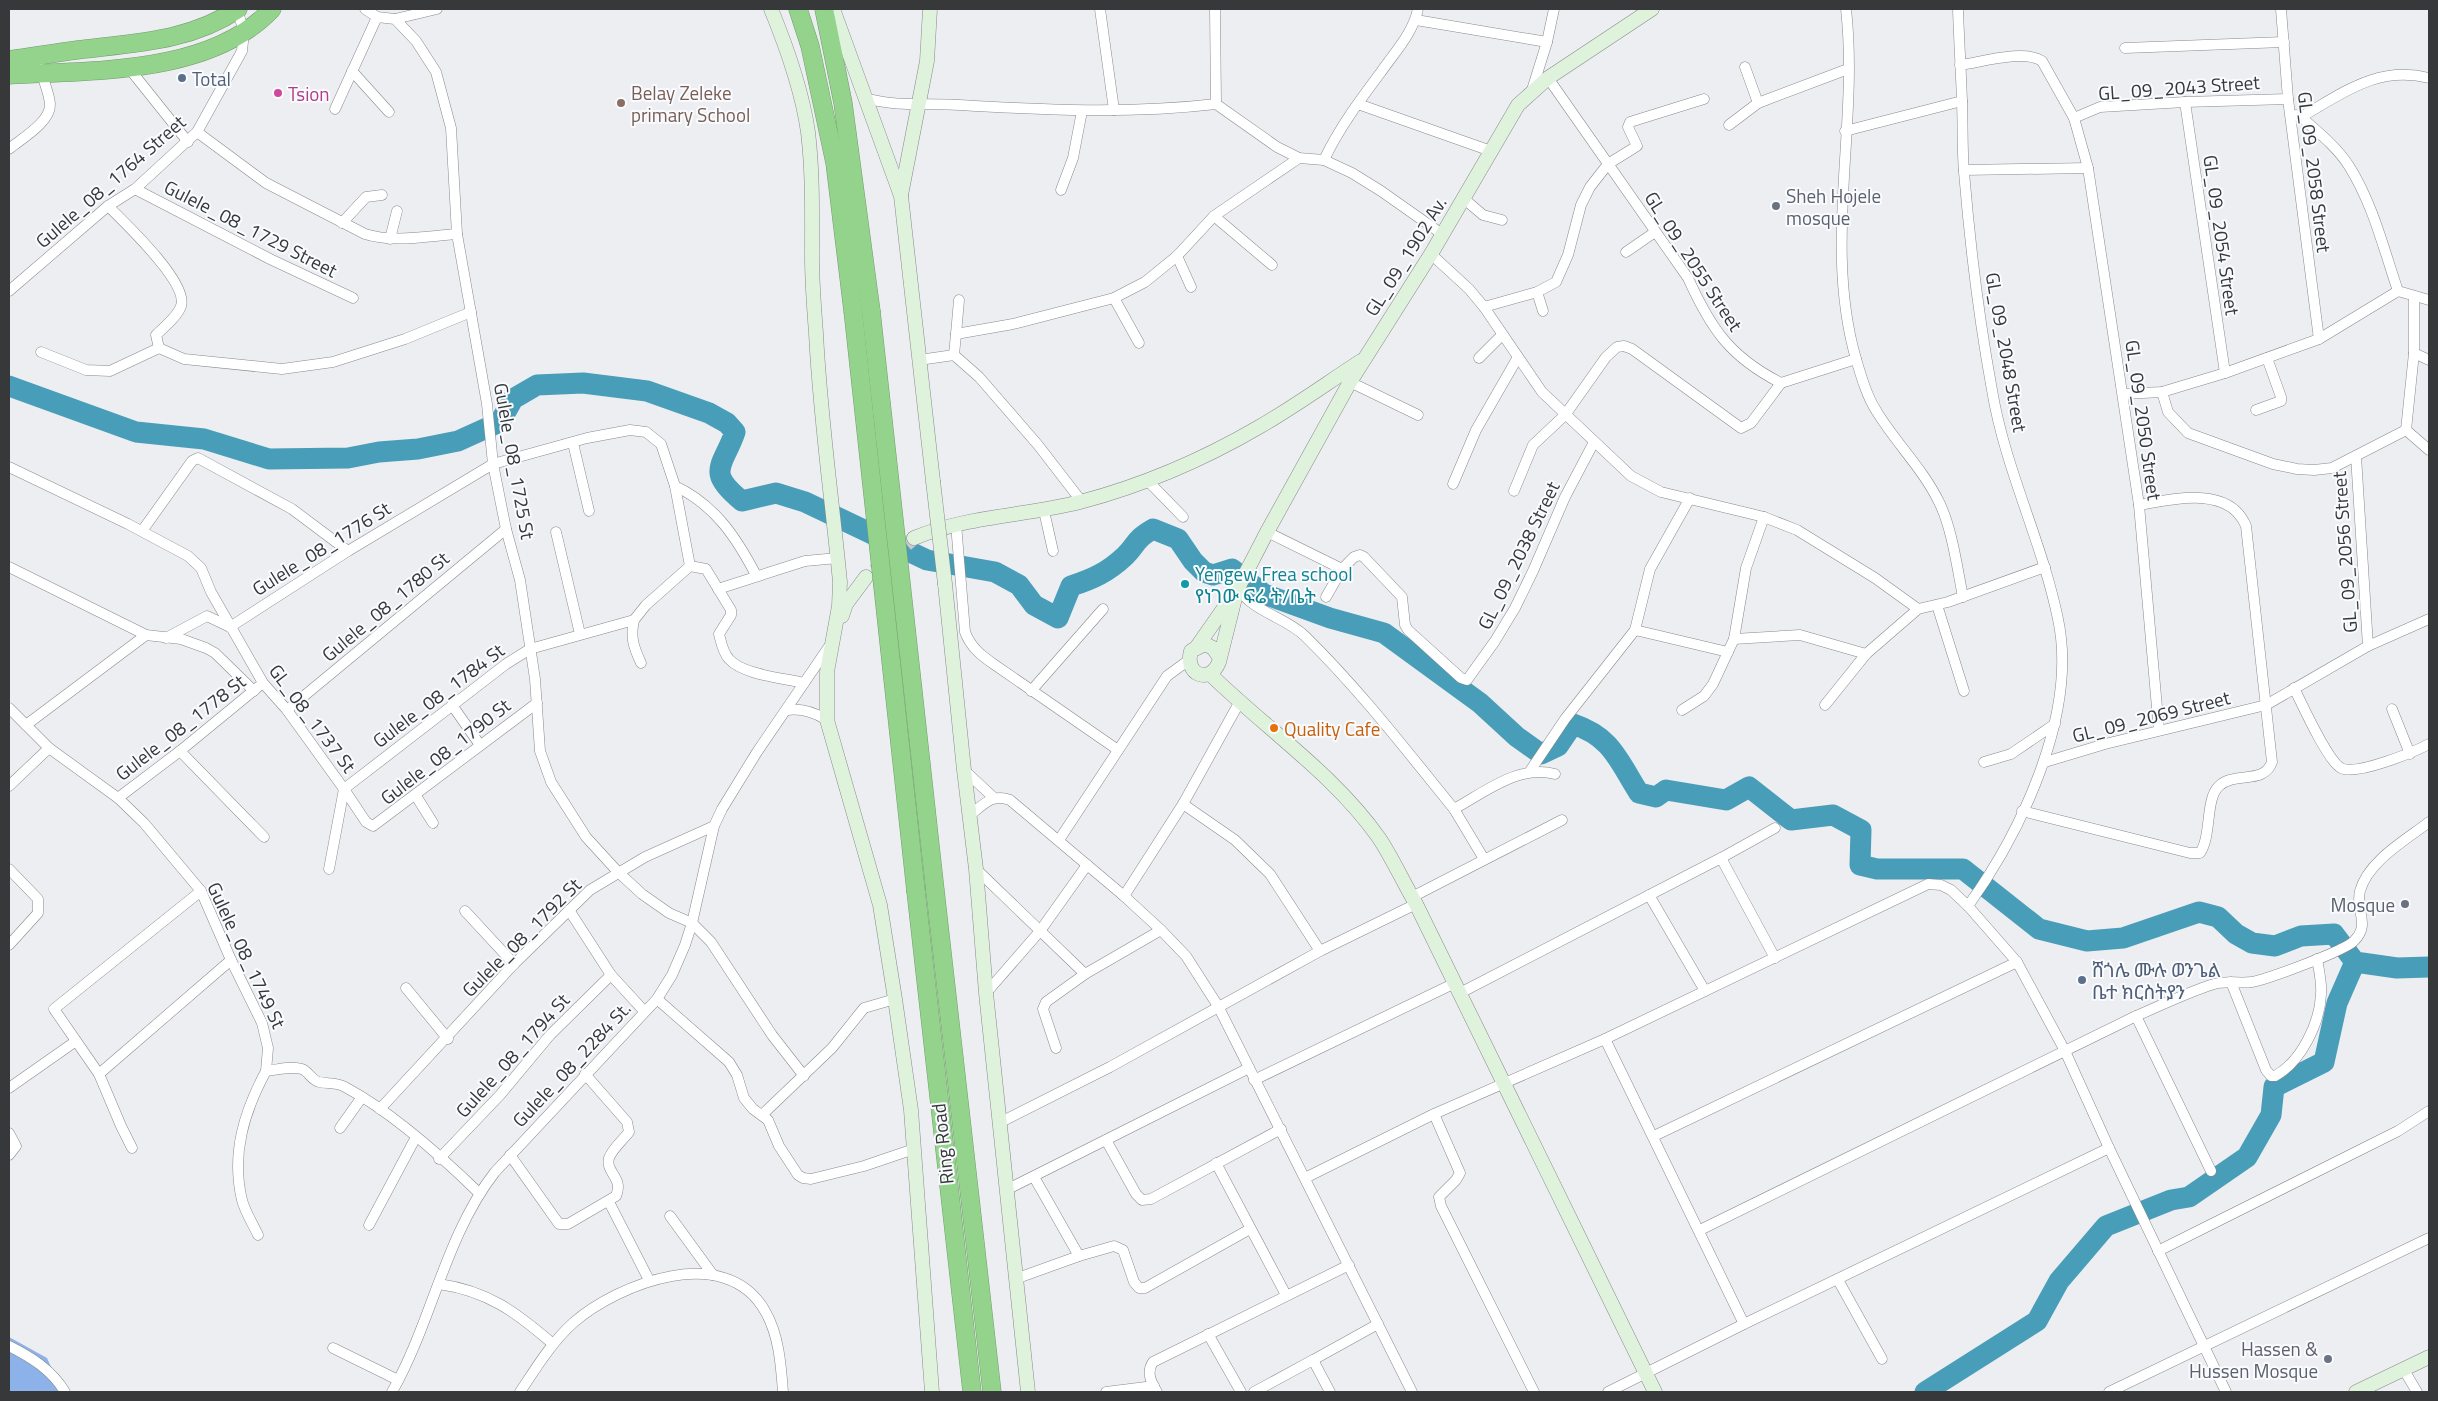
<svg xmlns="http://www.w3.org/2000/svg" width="2438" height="1401" viewBox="0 0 2438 1401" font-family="'Titillium Web','Noto Sans Ethiopic',sans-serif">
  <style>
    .forest { fill: #8cb2e9 }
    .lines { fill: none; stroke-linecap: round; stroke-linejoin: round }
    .river { stroke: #489eb8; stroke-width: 21 }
    .secondary-tunnel { stroke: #c8cacc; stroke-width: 14; stroke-dasharray: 14 7; stroke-linecap: butt }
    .street-casing { stroke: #888a8d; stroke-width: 11 }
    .secondary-casing { stroke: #888a8d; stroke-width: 15 }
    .highway-casing { stroke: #739d6f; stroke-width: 19 }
    .street { stroke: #fff; stroke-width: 10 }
    .secondary { stroke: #dff2dc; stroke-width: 14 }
    .highway { stroke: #94d38c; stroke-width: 18 }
    .secondary-bridge-casing { stroke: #888a8d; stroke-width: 15; stroke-linecap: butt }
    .highway-bridge-casing { stroke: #739d6f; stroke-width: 19; stroke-linecap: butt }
    .secondary-bridge { stroke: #dff2dc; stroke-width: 14 }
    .highway-bridge { stroke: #94d38c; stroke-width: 18 }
    .service-dot { fill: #5c6f8a; stroke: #f9fbfe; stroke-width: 2 }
    .hotel-dot { fill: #d1479c; stroke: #f9fbfe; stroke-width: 2 }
    .education-dot { fill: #8d6e63; stroke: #f9fbfe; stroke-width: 2 }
    .worship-dot { fill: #6b7280; stroke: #f9fbfe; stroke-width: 2 }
    .culture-dot { fill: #0f9aa8; stroke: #f9fbfe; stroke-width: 2 }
    .food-dot { fill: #e8710a; stroke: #f9fbfe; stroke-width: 2 }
    .labels { text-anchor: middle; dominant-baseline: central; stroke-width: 4; stroke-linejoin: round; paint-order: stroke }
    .service-label { font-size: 19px; fill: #4e5e75; stroke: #f9fbfe; text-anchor: start }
    .street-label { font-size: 19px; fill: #373839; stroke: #f9fbfe }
    .education-label { font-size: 19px; fill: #785e54; stroke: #f9fbfe; text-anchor: start }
    .hotel-label { font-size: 19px; fill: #b23c85; stroke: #f9fbfe; text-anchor: start }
    .worship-label { font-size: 19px; fill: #5b616d; stroke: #f9fbfe; text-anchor: end }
    .culture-label { font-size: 19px; fill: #0d838f; stroke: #f9fbfe; text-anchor: start }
    .food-label { font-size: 19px; fill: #c56008; stroke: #f9fbfe; text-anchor: start }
  </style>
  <rect width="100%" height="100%" fill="#eceef1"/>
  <path class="forest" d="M9,1337L47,1358L62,1392H9Z"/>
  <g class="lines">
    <g class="river">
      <path d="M9,386L136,432L204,439L269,459L348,458L379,452L418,449L458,441L500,422L513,399L537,385L583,383L647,391L709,413L727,423L735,432C723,467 705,471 742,501L776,493L805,502L927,560L995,572L1019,585L1034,605L1058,618L1071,586C1093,579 1108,572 1125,556C1138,543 1134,540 1153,529L1178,539L1193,561L1204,572L1213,575L1232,569L1264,594L1330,618L1384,633L1480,703L1517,737L1541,754L1558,746L1573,724C1612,737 1618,760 1639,793L1656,797L1666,790L1726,800L1749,787L1791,820L1833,815L1861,830L1860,865L1877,869H1963L2039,929L2087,941L2123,938L2199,912L2218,917L2236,934L2252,943L2275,946L2301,936L2334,934L2355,962L2397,968L2429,967"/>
      <path d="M1925,1392L2037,1321L2059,1281L2106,1226L2171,1200L2189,1197L2247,1157L2271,1115L2274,1087L2324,1062L2337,1003L2355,962"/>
    </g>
    <path class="secondary-tunnel" d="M874,571L914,538"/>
    <defs>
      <g id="street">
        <path d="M365,9L377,17L395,19L416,41L436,72L451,128L457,234L487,404L493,464L506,529L520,580L535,679L540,751L551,782L586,837L618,872L642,894L669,913L692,923L711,942L772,1035L804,1076"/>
        <path d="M1100,9L1114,110"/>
        <path d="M1215,9L1216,104"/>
        <path d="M1846,9C1859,125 1823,245 1856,359C1861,376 1867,397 1877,412C1896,443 1923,469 1939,502C1952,528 1957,567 1963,597"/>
        <path d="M1958,9C1959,40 1961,71 1962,102C1963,125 1962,149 1964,172C1970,245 1979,319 1992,390C2005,469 2042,541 2058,619C2078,713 2022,831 1968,906"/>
        <path d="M2281,9L2288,99L2319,339"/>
        <path d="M395,19L437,9"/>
        <path d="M1416,20L1547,42"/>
        <path d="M2125,48L2284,42"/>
        <path d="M1960,65C1982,62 2024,49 2042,61L2074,118L2088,168L2139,505L2159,730"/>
        <path d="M128,67L188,142"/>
        <path d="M1745,67L1758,103L1848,69"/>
        <path d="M352,71L389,112"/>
        <path d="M1548,78L1688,278C1711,329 1730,357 1781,383L1856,359"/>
        <path d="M1532,90L1547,42L1554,9"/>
        <path d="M865,98C896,107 928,103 960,105C1045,110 1130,114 1216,104L1277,147L1299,158L1324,160L1352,173L1381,191L1442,234"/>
        <path d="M2185,102L2225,373"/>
        <path d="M1358,104L1491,151"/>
        <path d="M335,109L377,17"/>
        <path d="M2296,115L2301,117C2343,93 2378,65 2429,78"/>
        <path d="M2301,117C2318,132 2337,147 2349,166C2373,204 2384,250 2398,291"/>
        <path d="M2074,118L2100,107L2185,102L2288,99"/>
        <path d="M1729,125L1758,103"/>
        <path d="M1845,131L1962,101"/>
        <path d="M197,132L266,183L365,234C393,243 427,236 457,234"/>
        <path d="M9,149C21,139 51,122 50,104C49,92 43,81 41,69"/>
        <path d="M1324,160C1339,128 1360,100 1381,72C1395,52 1413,33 1418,9"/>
        <path d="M1964,170L2088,168"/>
        <path d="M135,189L270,259L353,298"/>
        <path d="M1061,190L1073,158L1082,111"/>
        <path d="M1463,198L1483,215L1502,220"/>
        <path d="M108,206C124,222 189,283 181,306C178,316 163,328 156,335L159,348"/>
        <path d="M1214,216L1272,265"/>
        <path d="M342,223L366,197L382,195"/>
        <path d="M390,239L397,211"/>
        <path d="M1626,252L1655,232"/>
        <path d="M1431,254L1469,289L1484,307L1542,392L1631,476L1661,492L1764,517L1797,530L1875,578L1918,609"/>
        <path d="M1177,256L1191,287"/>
        <path d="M9,291L108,206L135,189L197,132L242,51L244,32L237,9"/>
        <path d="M2398,291L2429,300"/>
        <path d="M1537,292L1543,311"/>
        <path d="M1114,298L1139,343"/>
        <path d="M959,300L956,334L1013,324L1114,298L1145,282L1177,256L1214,216L1299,158"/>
        <path d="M1484,307L1537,292L1556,282L1568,255L1581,205L1590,187L1608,164L1637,146L1628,127L1630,122L1704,99"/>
        <path d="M956,334L954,355L979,377L1038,445L1082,502"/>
        <path d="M159,348L184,359L282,369L333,362L405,339L471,312"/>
        <path d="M41,352L86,370L110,371L159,348"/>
        <path d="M2414,353L2429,360"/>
        <path d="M1479,358L1502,335"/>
        <path d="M919,360L954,355"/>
        <path d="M1350,382L1418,415"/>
        <path d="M2162,392L2168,412L2188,433L2273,464L2297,469L2314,470L2332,468L2406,430"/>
        <path d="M2123,394L2162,392L2225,373L2319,339L2398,291"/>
        <path d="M2256,410L2281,401V397L2267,358"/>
        <path d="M2406,430L2414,353V297"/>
        <path d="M2406,430L2429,450"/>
        <path d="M573,443L589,511"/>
        <path d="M2356,456L2368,646"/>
        <path d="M9,467L128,524L188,556L201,568L211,592L263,683L287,710L344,789L366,822L373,826L537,703"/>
        <path d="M1147,480L1183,517"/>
        <path d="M1453,484L1476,430L1518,357"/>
        <path d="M675,486C715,505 736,537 756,575"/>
        <path d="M1514,491L1533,445L1565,415L1606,357L1617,347L1624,346L1632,349L1741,428L1751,423L1781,383"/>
        <path d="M1044,511L1053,551"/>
        <path d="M956,524L965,632C971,648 982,656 995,665L1118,750"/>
        <path d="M142,531L192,461L198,458L292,509L348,551"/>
        <path d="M556,532L580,634"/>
        <path d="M1267,532L1342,569L1354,557L1360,555L1364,557L1402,597L1405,625L1408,630L1461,678L1467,680L1495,641L1515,608L1533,571L1565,497L1594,442"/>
        <path d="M690,566L706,569L731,610V615L719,634C721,642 723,653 729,659C743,675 784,678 804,683"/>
        <path d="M9,567L146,635L181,639L206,648L215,653L254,691"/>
        <path d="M1238,588C1253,612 1285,617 1305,636C1359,689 1406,750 1454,809C1485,792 1519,764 1555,774"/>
        <path d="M718,589L805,561L838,558"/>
        <path d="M1326,597L1342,569"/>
        <path d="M1937,605L1964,691"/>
        <path d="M634,620C630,638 634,648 641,663"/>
        <path d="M230,627L348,551L493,464L587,438L630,430L646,432L661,444L675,486L690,566"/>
        <path d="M1635,630L1728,652"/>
        <path d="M166,638L207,616L230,627"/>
        <path d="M1734,639L1800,635L1866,654"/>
        <path d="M2294,688C2302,704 2327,760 2341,768C2356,776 2414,752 2429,744"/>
        <path d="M1031,691L1103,609"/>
        <path d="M452,705L480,745"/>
        <path d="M1825,705L1866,654L1918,609L1948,602L2045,567"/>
        <path d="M9,708L49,748L118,798L144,823L201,891L231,960L262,1023L268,1048L266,1071C276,1070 294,1065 304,1070C309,1073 312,1080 319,1082C328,1084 336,1082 345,1087C390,1111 442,1157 479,1193"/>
        <path d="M2392,709L2410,754"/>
        <path d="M287,710L506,529"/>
        <path d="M787,710C802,708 814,712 827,720"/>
        <path d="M1682,710L1704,696L1713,684L1734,639L1746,568L1764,517"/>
        <path d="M26,725L146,635"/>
        <path d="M180,751L264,837"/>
        <path d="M1984,762L2011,754L2055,724"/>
        <path d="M2045,762L2105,744L2266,705L2368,646L2429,619"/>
        <path d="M964,770L993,797"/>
        <path d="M1530,771L1565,719L1635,630L1650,569L1690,498"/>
        <path d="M9,786L49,748"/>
        <path d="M344,789L506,664L530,649L634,620L646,605L690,566"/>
        <path d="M416,796L433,823"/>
        <path d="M118,798L180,751L258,687"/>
        <path d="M1183,804L1235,840L1270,874L1320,951"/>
        <path d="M1454,809L1484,859"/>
        <path d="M2022,811L2190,853H2200C2212,835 2205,799 2219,786C2235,771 2264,785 2272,762L2246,526C2229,485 2173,499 2139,505"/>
        <path d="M969,816C983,805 992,793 1010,800L1124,896L1161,930L1186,956L1218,1006L1412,1392"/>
        <path d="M1059,840L1167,676L1189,660"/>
        <path d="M1721,858L1775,828"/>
        <path d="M9,869L38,899V913L9,945"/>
        <path d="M329,869L344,789"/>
        <path d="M976,869L1085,974L1161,930"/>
        <path d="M1649,895L1705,991"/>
        <path d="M1124,896L1183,804L1239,703"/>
        <path d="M1412,897L1562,820"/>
        <path d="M569,910L611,975L644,1011"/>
        <path d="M465,911L514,964"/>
        <path d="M2231,982L2266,1070L2271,1076H2275C2301,1062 2320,1023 2321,994C2322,983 2319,970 2317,959"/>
        <path d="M406,988L448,1039"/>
        <path d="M986,993L1040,931L1087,865"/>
        <path d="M1460,993L1721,858L1775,958"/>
        <path d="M657,999L729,1062L737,1075L744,1098L753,1109L768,1120L779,1146L798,1175L803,1178L811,1179L864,1166L914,1149"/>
        <path d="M2136,1016C2162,1005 2188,992 2214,984C2226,980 2240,984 2252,982C2268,979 2344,951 2354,941C2371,924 2355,911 2360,891C2368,861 2406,840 2429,822"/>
        <path d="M1605,1039L1744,1324"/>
        <path d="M1056,1048L1043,1009L1046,1002L1085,974"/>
        <path d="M99,1074L231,960"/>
        <path d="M1254,1080L1455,983"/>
        <path d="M9,1088L76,1041"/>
        <path d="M380,1109L514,964L590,890L645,857L714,826"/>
        <path d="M763,1114L832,1048L864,1008L895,999"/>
        <path d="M1434,1114L1460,1173L1456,1180L1439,1197L1441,1206L1534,1392"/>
        <path d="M999,1123L1110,1067L1320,951L1416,904"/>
        <path d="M340,1128L362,1097"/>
        <path d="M9,1133L16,1146L9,1155"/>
        <path d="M1654,1136L2017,962"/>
        <path d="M1106,1140L1136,1194L1142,1200L1151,1199L1281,1129"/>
        <path d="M132,1148L121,1126L99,1074L54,1009L201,891"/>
        <path d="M510,1155L559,1224H568L616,1196C624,1177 605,1173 609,1158C612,1149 623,1140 629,1132L627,1122L585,1074"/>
        <path d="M439,1159L500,1095L550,1035L611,975"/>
        <path d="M1216,1163L1286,1295"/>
        <path d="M1034,1177L1079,1256L1114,1246L1123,1250L1134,1282L1139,1288H1145L1250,1229"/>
        <path d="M1305,1178L1434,1114L1605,1039L1928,884L1941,885L1951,890L1968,906L2017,962L2065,1051L2109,1148L2226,1392"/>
        <path d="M1006,1190L1249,1068"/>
        <path d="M609,1202L649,1280"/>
        <path d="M670,1216L713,1275"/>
        <path d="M369,1225L416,1137"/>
        <path d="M1700,1230L2136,1016L2211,1171"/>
        <path d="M258,1235C253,1224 245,1212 242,1200C231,1154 244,1112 266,1071"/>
        <path d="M2158,1251L2398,1131L2429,1111"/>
        <path d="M1015,1279L1079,1256"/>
        <path d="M1838,1280L1882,1359"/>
        <path d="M439,1284C488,1291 516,1312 553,1344"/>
        <path d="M1208,1334L1241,1392"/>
        <path d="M9,1346C31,1357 52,1370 65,1392"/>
        <path d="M333,1348L398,1380"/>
        <path d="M1313,1360L1378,1324"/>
        <path d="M2404,1370L2417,1392"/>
        <path d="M392,1392C432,1322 445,1236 495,1172L657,999L672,975L685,945L692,923L714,826L722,809L757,752L830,645"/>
        <path d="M520,1392C536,1368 551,1343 573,1323C619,1283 726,1242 765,1311C779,1335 781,1365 783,1392"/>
        <path d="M1106,1392L1154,1386"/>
        <path d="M1157,1392C1151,1382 1146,1372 1153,1362L1349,1265"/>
        <path d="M1254,1392L1313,1360L1330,1392"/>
        <path d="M1608,1392L1744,1324L2109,1148"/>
        <path d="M2109,1392L2429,1238"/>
      </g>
      <g id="secondary">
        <path d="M771,9C787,48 802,90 808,132C813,174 812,215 812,257C812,282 814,308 816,333C820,416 832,499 840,582L839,606L827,672V720L880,905L895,999L911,1110L932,1392"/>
        <path d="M833,9L901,196L933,481"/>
        <path d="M901,195L927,61L930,9"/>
        <path d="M914,538C967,516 1025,516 1080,502C1141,486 1204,459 1259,427C1294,407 1327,383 1361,361"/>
        <path d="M945,584L964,770L976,869L986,993L1028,1392"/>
        <path d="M842,616L846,604L866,577"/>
        <path d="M1196,648L1238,588L1267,532L1350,382L1431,254L1518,105L1548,78L1652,9"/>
        <path d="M1220,658L1213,648L1205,644L1191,651C1184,675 1210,685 1219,662L1235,598"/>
        <path d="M1210,674C1265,728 1334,774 1379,838C1393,859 1403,882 1416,904L1655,1392"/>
        <path d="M2356,1392L2429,1357"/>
      </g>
      <g id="highway">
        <path d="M798,9L810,46L835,163L853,311"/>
        <path d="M824,9L843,103L871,311"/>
        <path d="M9,60C32,57 54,53 77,50C133,43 189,42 238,9"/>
        <path d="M9,75C92,70 210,75 272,9"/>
        <path d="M935,890L992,1392"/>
        <path d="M916,892L972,1392"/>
      </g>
    </defs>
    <use href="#street" class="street-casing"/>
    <use href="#secondary" class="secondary-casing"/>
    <use href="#highway" class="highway-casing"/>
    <use href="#street" class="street"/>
    <use href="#secondary" class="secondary"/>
    <use href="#highway" class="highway"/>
    <defs>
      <path id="secondary-bridge" d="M933,481L945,584"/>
      <g id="highway-bridge">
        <path d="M853,311L916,892"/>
        <path d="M871,311L935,890"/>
      </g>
    </defs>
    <use href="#secondary-bridge" class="secondary-bridge-casing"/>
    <use href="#highway-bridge" class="highway-bridge-casing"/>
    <use href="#secondary-bridge" class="secondary-bridge"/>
    <use href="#highway-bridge" class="highway-bridge"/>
  </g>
  <g class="service-dot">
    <circle cx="182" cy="78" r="5"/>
    <circle cx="2082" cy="980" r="5"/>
  </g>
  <circle class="hotel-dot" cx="278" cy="93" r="5"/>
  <circle class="education-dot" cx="621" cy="103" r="5"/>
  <g class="worship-dot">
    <circle cx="1776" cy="206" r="5"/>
    <circle cx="2405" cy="904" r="5"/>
    <circle cx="2328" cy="1359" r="5"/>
  </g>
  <circle class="culture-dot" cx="1185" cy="584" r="5"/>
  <circle class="food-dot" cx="1274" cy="728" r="5"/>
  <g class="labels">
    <g class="service-label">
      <text x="192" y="78">Total</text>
      <text x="2092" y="969">ሸጎሌ ሙሉ ወንጌል<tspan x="2092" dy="22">ቤተ ክርስትያን</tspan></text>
    </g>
    <g class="street-label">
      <text transform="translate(2179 87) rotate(-4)">GL_09_2043 Street</text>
      <text transform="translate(2315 172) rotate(83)">GL_09_2058 Street</text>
      <text transform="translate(110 181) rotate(-41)">Gulele_08_1764 Street</text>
      <text transform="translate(251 228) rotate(27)">Gulele_08_1729 Street</text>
      <text transform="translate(2222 235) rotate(82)">GL_09_2054 Street</text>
      <text transform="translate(1405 256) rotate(-58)">GL_09_1902 Av.</text>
      <text transform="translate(1694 261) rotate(57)">GL_09_2055 Street</text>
      <text transform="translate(2007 352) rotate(80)">GL_09_2048 Street</text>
      <text transform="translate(2144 420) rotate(82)">GL_09_2050 Street</text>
      <text transform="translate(515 461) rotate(80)">Gulele_08_1725 St</text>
      <text transform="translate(321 548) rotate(-32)">Gulele_08_1776 St</text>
      <text transform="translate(2344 552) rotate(-94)">GL_09_2056 Street</text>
      <text transform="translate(1518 555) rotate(-64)">GL_09_2038 Street</text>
      <text transform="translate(385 606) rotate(-40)">Gulele_08_1780 St</text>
      <text transform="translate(438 695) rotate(-37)">Gulele_08_1784 St</text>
      <text transform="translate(2151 716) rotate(-14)">GL_09_2069 Street</text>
      <text transform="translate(313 718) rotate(53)">GL_08_1737 St</text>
      <text transform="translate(180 727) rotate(-38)">Gulele_08_1778 St</text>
      <text transform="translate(445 751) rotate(-38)">Gulele_08_1790 St</text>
      <text transform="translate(521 937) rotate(-45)">Gulele_08_1792 St</text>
      <text transform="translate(247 955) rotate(65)">Gulele_08_1749 St</text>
      <text transform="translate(512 1055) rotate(-48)">Gulele_08_1794 St</text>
      <text transform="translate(571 1064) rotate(-47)">Gulele_08_2284 St.</text>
      <text transform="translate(942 1144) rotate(-96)">Ring Road</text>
    </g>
    <g class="education-label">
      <text x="631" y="92">Belay Zeleke<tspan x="631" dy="22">primary School</tspan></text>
    </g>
    <g class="hotel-label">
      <text x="288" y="93">Tsion</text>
    </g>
    <g class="worship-label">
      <text x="1786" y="195" text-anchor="start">Sheh Hojele<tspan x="1786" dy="22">mosque</tspan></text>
      <text x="2395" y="904">Mosque</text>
      <text x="2318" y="1348">Hassen &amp;<tspan x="2318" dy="22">Hussen Mosque</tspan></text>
    </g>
    <g class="culture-label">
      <text x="1195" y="573">Yengew Frea school<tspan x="1195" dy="22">የነገው ፍሬ ት/ቤት</tspan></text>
    </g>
    <g class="food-label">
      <text x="1284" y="728">Quality Cafe</text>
    </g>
  </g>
  <rect width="2438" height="1401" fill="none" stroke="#373839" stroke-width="20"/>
</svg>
